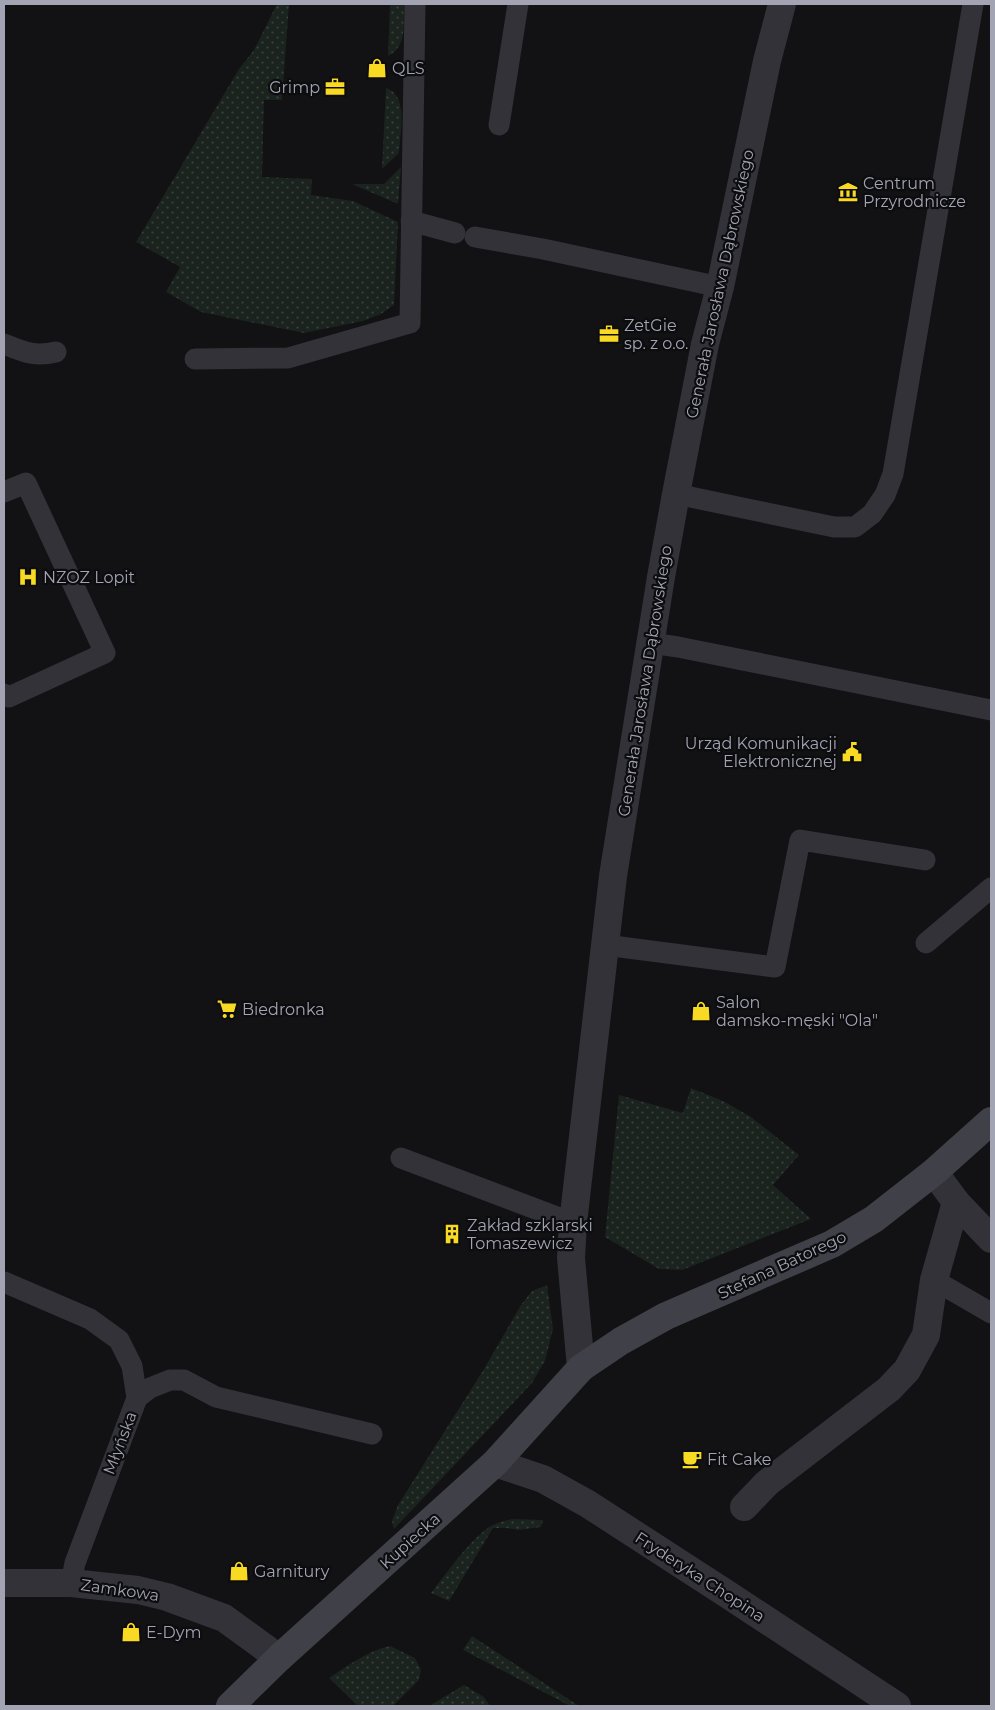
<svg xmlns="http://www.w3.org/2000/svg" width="995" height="1710" viewBox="0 0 995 1710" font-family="Montserrat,sans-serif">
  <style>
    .grass { fill: url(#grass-dots) }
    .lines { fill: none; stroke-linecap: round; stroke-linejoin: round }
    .lane { stroke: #323238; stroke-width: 21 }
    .street { stroke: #323238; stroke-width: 28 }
    .secondary { stroke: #404048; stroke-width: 28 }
    .labels { text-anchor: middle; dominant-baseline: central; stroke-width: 4.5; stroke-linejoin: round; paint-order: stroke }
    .poi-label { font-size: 16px; fill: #a2a4b4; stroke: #0d0c0e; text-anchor: start }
    .street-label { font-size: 16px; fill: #a2a4b4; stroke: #0d0c0e }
  </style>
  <defs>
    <pattern id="grass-dots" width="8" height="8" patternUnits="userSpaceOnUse" patternTransform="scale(1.25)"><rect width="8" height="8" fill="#1b231e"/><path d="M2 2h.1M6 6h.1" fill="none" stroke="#39403c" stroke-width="1.8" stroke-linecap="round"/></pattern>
  </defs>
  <rect width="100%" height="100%" fill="#121113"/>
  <g class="grass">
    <path d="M277,4H289L282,100H264L262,177L312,179L311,195L353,201L398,222L394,305L381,314L363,321L304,333L201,312L166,292L180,267L136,242L239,69L254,50Z"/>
    <path d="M390,4H404C403,24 408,46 388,56Z"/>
    <path d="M386,88C409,95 400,134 399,153L382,169Z"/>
    <path d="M401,167L398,204L352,184H384Z"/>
    <path d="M691,1088L723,1101L751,1117L799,1155L773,1185L811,1219L682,1270L659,1269L605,1237L619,1095L683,1113Z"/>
    <path d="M547,1285L553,1329L545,1361L532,1383L394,1529L392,1521L398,1505L484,1369L521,1305L532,1291Z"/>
    <path d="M512,1519L543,1520L541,1527L519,1530L506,1528H493L449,1601L431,1593C446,1574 472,1536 493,1525C499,1522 506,1521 512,1519Z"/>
    <path d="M472,1636L579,1706H570L463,1650Z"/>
    <path d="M390,1646L415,1658L421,1670L419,1680L393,1706H358L329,1678C349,1665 367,1651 390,1646Z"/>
    <path d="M464,1685L484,1697L490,1706H429Z"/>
  </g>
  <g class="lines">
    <g class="lane">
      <path d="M499,125L518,4"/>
      <path d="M411,221L455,233"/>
      <path d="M475,237L543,249L720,287"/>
      <path d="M4,344C24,352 34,357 56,352"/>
      <path d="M195,359L288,358L410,323L415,4"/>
      <path d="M4,492L26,483L105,653L9,697L4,694"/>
      <path d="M676,494L834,527H855L872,514L885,495L893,474L973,4"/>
      <path d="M651,643L678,647L991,710"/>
      <path d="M926,943L991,888"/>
      <path d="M605,945L775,967L800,840L925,860"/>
      <path d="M401,1158L573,1223"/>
      <path d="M934,1280L991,1313"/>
      <path d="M4,1282L90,1319L119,1340L132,1366L137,1398L75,1563L71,1583"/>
      <path d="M137,1398L150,1388L170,1380H184L216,1397L372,1434"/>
    </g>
    <g class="street">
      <path d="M934,1172L956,1202L991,1239"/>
      <path d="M581,1368L571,1258L573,1223L613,876L661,577L676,494L705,344L720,287L767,61L782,4"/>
      <path d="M495,1463L543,1479L588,1504L730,1596L897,1706"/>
      <path d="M744,1507L767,1483L889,1389L907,1370L926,1335L934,1280L956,1202"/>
      <path d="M4,1583H71L138,1590L167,1597L224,1618L279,1658"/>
    </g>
    <path class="secondary" d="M230,1706L279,1658L495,1463L581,1368L621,1341L666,1316L832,1244L874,1219L934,1172L991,1121"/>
  </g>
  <defs>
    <symbol id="shop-bare" viewBox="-9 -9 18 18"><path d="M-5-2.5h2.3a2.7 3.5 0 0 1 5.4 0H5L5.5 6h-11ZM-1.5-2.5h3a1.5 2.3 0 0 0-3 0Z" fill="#f9da23" stroke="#0d0c0e" stroke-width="2.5" paint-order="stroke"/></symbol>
    <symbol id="office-bare" viewBox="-9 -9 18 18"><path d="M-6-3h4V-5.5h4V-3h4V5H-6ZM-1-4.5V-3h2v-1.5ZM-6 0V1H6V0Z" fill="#f9da23" stroke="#0d0c0e" stroke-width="2.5" paint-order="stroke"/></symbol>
    <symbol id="museum-bare" viewBox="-9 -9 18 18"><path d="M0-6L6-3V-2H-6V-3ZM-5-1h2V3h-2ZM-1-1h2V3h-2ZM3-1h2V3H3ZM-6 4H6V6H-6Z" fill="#f9da23" stroke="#0d0c0e" stroke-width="2.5" paint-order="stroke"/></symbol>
    <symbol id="hospital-bare" viewBox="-9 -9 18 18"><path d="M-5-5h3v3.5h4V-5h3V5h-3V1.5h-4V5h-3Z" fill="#f9da23" stroke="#0d0c0e" stroke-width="2.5" paint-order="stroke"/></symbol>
    <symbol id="civic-bare" viewBox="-9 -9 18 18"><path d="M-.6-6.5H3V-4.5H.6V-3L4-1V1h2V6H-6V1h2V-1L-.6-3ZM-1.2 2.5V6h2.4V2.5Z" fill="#f9da23" stroke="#0d0c0e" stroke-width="2.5" paint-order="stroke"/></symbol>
    <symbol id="supermarket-bare" viewBox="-9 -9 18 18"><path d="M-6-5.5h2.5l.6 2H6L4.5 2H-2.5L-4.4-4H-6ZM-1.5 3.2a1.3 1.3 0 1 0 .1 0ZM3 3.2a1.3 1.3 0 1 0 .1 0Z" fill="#f9da23" stroke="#0d0c0e" stroke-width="2.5" paint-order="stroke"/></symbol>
    <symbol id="building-bare" viewBox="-9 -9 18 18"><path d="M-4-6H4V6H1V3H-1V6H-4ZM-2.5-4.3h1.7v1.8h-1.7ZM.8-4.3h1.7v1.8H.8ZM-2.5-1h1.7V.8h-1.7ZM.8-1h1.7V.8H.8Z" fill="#f9da23" stroke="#0d0c0e" stroke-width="2.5" paint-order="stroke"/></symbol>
    <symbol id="cafe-bare" viewBox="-9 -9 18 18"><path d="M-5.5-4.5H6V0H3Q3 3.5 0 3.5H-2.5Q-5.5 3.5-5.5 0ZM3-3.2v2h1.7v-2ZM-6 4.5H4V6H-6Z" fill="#f9da23" stroke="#0d0c0e" stroke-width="2.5" paint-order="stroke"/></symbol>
  </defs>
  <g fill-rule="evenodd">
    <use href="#shop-bare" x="363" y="54" width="28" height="28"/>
    <use href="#office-bare" x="321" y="73" width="28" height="28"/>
    <use href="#museum-bare" x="834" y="178" width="28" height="28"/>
    <use href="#office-bare" x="595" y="320" width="28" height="28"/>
    <use href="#hospital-bare" x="14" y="563" width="28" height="28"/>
    <use href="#civic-bare" x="838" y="738" width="28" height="28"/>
    <use href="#supermarket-bare" x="213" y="995" width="28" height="28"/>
    <use href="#shop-bare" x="687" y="997" width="28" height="28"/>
    <use href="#building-bare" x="438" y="1220" width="28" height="28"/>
    <use href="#cafe-bare" x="678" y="1445" width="28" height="28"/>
    <use href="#shop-bare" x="225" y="1557" width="28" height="28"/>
    <use href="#shop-bare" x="117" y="1618" width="28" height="28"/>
  </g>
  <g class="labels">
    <g class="poi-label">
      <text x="392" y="68">QLS</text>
      <text x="320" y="87" text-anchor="end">Grimp</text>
      <text x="863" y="183">Centrum<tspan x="863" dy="18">Przyrodnicze</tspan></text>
      <text x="624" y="325">ZetGie<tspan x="624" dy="18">sp. z o.o.</tspan></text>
      <text x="43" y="577">NZOZ Lopit</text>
      <text x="837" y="743" text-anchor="end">Urząd Komunikacji<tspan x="837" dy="18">Elektronicznej</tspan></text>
      <text x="716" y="1002">Salon<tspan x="716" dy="18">damsko-męski "Ola"</tspan></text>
      <text x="242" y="1009">Biedronka</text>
      <text x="467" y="1225">Zakład szklarski<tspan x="467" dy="18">Tomaszewicz</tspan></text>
      <text x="707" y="1459">Fit Cake</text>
      <text x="254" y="1571">Garnitury</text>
      <text x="146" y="1632">E-Dym</text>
    </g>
    <g class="street-label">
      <text transform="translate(720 284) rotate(-78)">Generała Jarosława Dąbrowskiego</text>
      <text transform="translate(645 681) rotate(-81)">Generała Jarosława Dąbrowskiego</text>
      <text transform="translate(782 1265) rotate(-25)">Stefana Batorego</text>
      <text transform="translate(120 1443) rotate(-69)">Młyńska</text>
      <text transform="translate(410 1541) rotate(-42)">Kupiecka</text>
      <text transform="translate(700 1577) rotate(33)">Fryderyka Chopina</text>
      <text transform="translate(120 1590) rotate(8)">Zamkowa</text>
    </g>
  </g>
  <rect width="995" height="1710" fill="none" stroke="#a2a4b4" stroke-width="10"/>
</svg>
